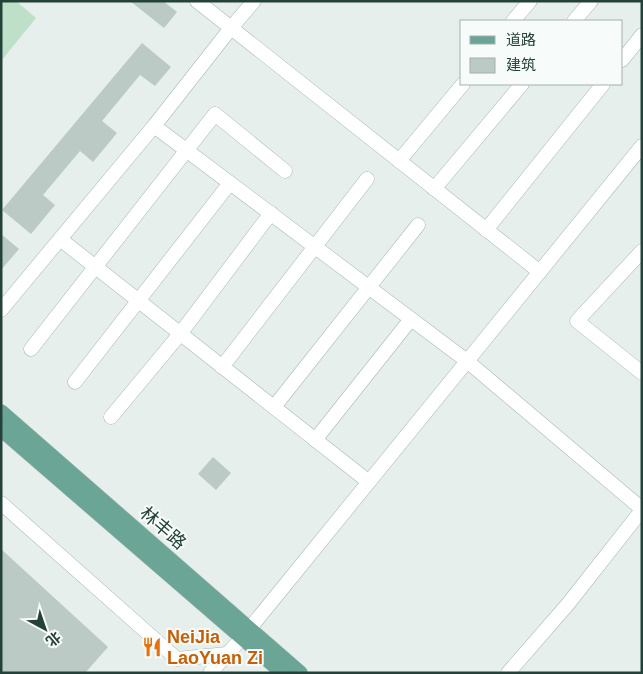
<svg xmlns="http://www.w3.org/2000/svg" width="643" height="674" viewBox="0 0 643 674" font-family="Helvetica,'Noto Sans SC',sans-serif">
  <style>
    .green { fill: #bfe0c8 }
    .building { fill: #bbcac4 }
    .lines { fill: none; stroke-linecap: round; stroke-linejoin: round }
    .minor-casing { stroke: #a8b8b2; stroke-width: 15 }
    .primary-casing { stroke: #c2cac8; stroke-width: 16 }
    .minor { stroke: #fff; stroke-width: 14 }
    .primary { stroke: #6aa596; stroke-width: 15 }
    .labels { text-anchor: middle; dominant-baseline: central; stroke-width: 4; stroke-linejoin: round; paint-order: stroke }
    .street-label { font-size: 18px; fill: #24423a; stroke: #f7fbf9 }
    .food-label { font-size: 18px; font-weight: bold; fill: #c56008; stroke: #f7fbf9; text-anchor: start }
  </style>
  <rect width="100%" height="100%" fill="#e6efeb"/>
  <path class="green" d="M1,1H16L36,18L1,61Z"/>
  <g class="building">
    <path d="M130,1H163L177,12L164,28Z"/>
    <path d="M142,43L171,67L155,86L140,75L102,121L117,133L93,162L80,151L43,195L55,205L31,234L2,210Z"/>
    <path d="M1,234L19,249L1,270Z"/>
    <path d="M213,457L231,473L216,490L198,474Z"/>
    <path d="M1,549L108,647L85,673H1Z"/>
  </g>
  <g class="lines">
    <defs>
      <g id="minor">
        <path d="M197,1L540,272"/>
        <path d="M513,21L530,1"/>
        <path d="M574,21L591,1"/>
        <path d="M622,60L642,35"/>
        <path d="M154,126L467,361L642,509"/>
        <path d="M399,161L463,84"/>
        <path d="M434,189L522,84"/>
        <path d="M486,230L603,84"/>
        <path d="M60,239L369,482"/>
        <path d="M642,251L577,321L642,373"/>
        <path d="M1,310L154,126L231,28L254,1"/>
        <path d="M31,349L215,114L285,171"/>
        <path d="M222,367L367,179"/>
        <path d="M75,382L230,183"/>
        <path d="M274,407L418,225"/>
        <path d="M111,417L180,334L271,213"/>
        <path d="M315,440L411,319"/>
        <path d="M1,503L177,659L227,654"/>
        <path d="M210,673L242,638L642,146"/>
        <path d="M508,673L568,604L642,510"/>
      </g>
      <g id="primary">
        <path d="M1,412L300,673"/>
        <path d="M1,429L283,673"/>
      </g>
    </defs>
    <use href="#minor" class="minor-casing"/>
    <use href="#primary" class="primary-casing"/>
    <use href="#minor" class="minor"/>
    <use href="#primary" class="primary"/>
  </g>
  <defs>
    <symbol id="restaurant-bare" viewBox="-9 -9 18 18"><path d="M-5-6h1v4h1v-4h1v4h1v-4h1v5L-1.5 .5V6h-2V.5L-5-1ZM5-6V6H3V1.5H1.5Q1.5-4 5-6Z" fill="#e8710a" stroke="#f7fbf9" stroke-width="2.5" paint-order="stroke"/></symbol>
  </defs>
  <g fill-rule="evenodd">
    <use href="#restaurant-bare" x="138" y="633" width="28" height="28"/>
  </g>
  <g class="labels">
    <g class="street-label">
      <text transform="translate(163 528) rotate(41)">林丰路</text>
    </g>
    <g class="food-label">
      <text x="167" y="637">NeiJia<tspan x="167" dy="21">LaoYuan Zi</tspan></text>
    </g>
  </g>
  <rect width="643" height="674" fill="none" stroke="#24423a" stroke-width="5"/>
  <rect x="460" y="20" width="162" height="65" fill="#f7fbf9" stroke="#a3b1ad"/>
  <rect x="470" y="36" width="25" height="8" fill="#6aa596" stroke="#a3b1ad"/>
  <text x="506" y="45" font-size="15" fill="#24423a">道路</text>
  <rect x="470" y="58" width="25" height="15" fill="#bbcac4" stroke="#a3b1ad"/>
  <text x="506" y="70" font-size="15" fill="#24423a">建筑</text>
  <g transform="translate(45 629) rotate(140)" stroke="#f7fbf9" stroke-width="4" paint-order="stroke">
  <path d="M0-4L9 19L0 12L-9 19Z" fill="#24423a"/>
  <text y="-8" font-size="14" font-weight="bold" text-anchor="middle" fill="#24423a">北</text>
  </g>
</svg>
